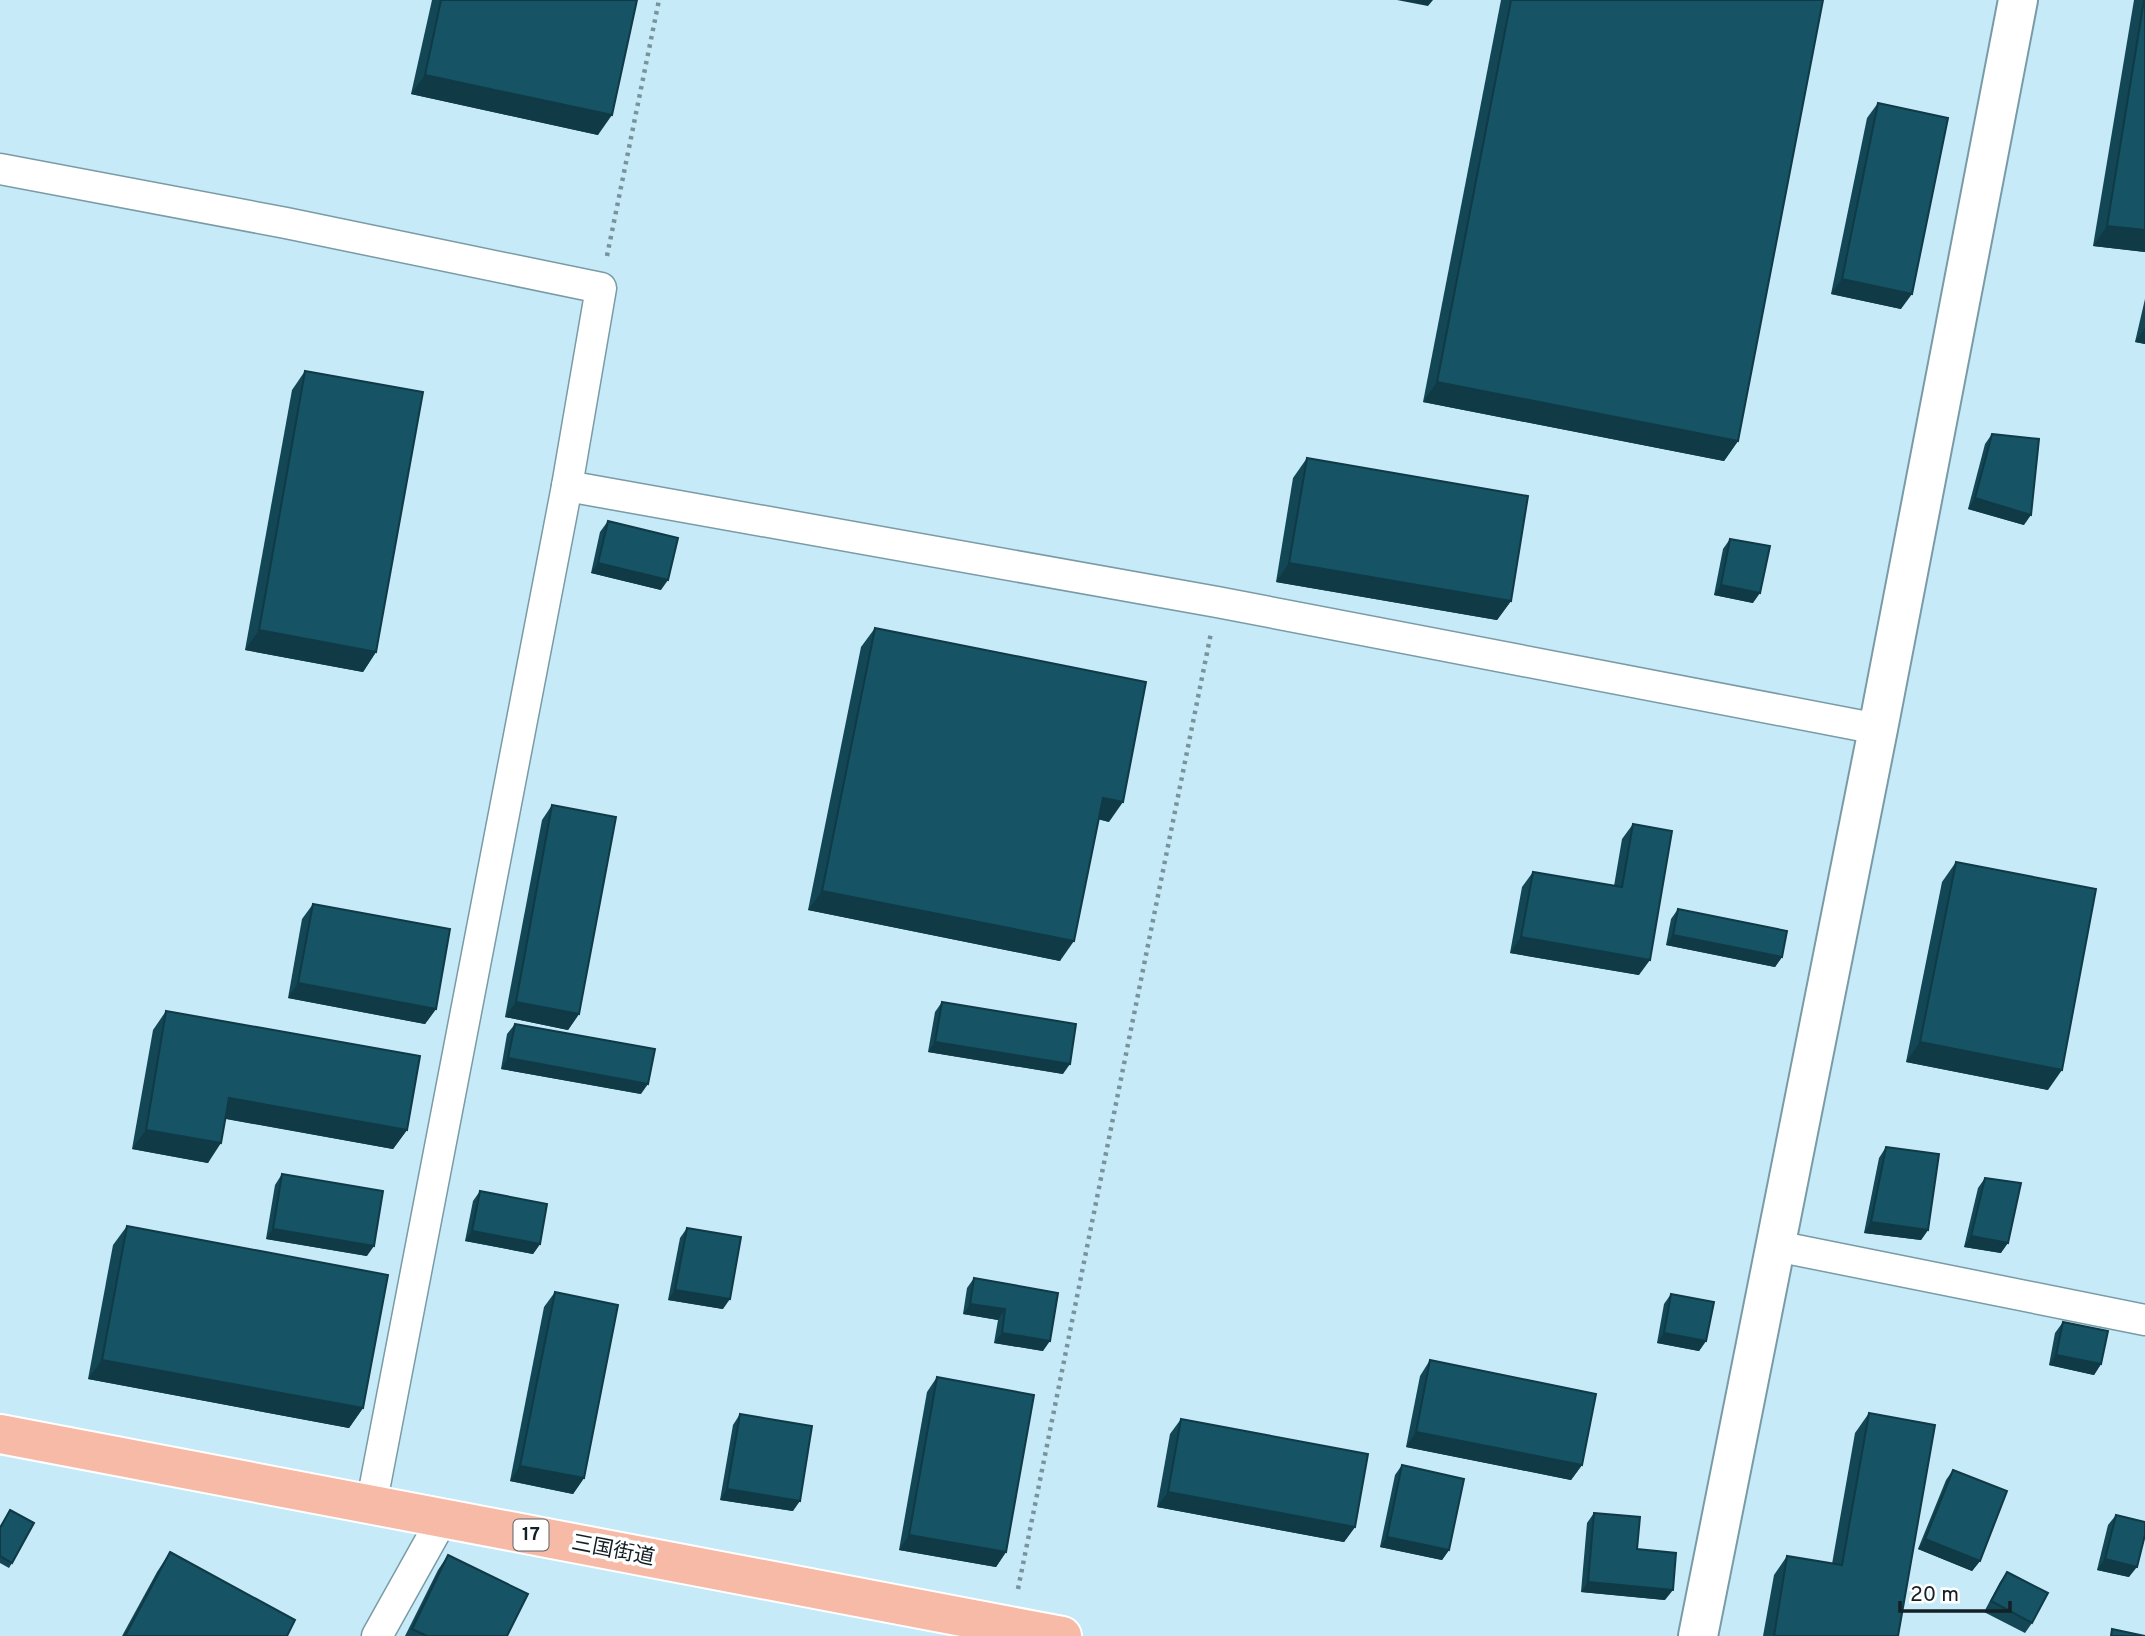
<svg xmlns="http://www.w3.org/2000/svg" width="2145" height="1636" viewBox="0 0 2145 1636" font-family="Overpass,'Noto Sans JP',sans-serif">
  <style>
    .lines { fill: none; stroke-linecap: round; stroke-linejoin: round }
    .minor-casing { stroke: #799ba6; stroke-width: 33 }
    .tertiary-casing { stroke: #799ba6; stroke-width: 42 }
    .trunk-casing { stroke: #fff; stroke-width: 42 }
    .path { stroke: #79939d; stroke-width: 4.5; stroke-dasharray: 3.5 5; stroke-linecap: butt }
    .minor { stroke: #fff; stroke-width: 30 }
    .tertiary { stroke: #fff; stroke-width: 38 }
    .trunk { stroke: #f6baa7; stroke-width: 38 }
    .wall { fill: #134756 }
    .shaded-wall { fill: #0f3a46 }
    .building { fill: #165364; stroke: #0f3a46; stroke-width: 2 }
    .labels { text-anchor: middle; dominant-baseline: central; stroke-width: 7; stroke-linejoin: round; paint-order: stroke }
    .shield { fill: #fff; stroke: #5a6366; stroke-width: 2 }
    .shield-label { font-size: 19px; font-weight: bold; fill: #132025 }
    .street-label { font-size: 21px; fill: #132025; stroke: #fff }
  </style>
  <rect width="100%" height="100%" fill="#c6eaf7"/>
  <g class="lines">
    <defs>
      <g id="minor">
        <path d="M0,169L286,223L601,288L567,486L371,1506"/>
        <path d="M567,486L1217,602L1878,729"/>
        <path d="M1776,1246L2145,1320"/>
        <path d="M377,1636L443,1518"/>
      </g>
      <path id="tertiary" d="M1698,1636L1878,729L2018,0"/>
      <path id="trunk" d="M0,1434L1062,1636"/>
    </defs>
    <use href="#minor" class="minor-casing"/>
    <use href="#tertiary" class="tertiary-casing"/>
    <use href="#trunk" class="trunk-casing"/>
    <g class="path">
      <path d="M607,256L659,0"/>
      <path d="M1018,1589L1211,633"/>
    </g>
    <use href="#minor" class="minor"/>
    <use href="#tertiary" class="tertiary"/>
    <use href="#trunk" class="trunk"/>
  </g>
  <g class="wall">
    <path d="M432,0H637L598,135L411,94Z"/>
    <path d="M1501,0H1823L1738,441L1724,461L1423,402Z"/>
    <path d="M2134,0H2145V252L2093,246Z"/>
    <path d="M1878,103L1901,309L1831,294L1867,118Z"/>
    <path d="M2145,299V344L2135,342Z"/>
    <path d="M305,371L376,652L363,672L245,650L292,390Z"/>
    <path d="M1992,434L2024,525L1968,509L1985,444Z"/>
    <path d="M1307,458L1511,601L1497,620L1276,582L1293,478Z"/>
    <path d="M608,521L661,590L591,573L600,532Z"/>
    <path d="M1730,539L1753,603L1714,595L1723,549Z"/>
    <path d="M875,628L1109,822L1099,819L1060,961L808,910L861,647Z"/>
    <path d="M552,805L579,1014L568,1030L505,1017L542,820Z"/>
    <path d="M1633,824L1639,975L1510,953L1522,887L1533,872L1614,886L1622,839Z"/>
    <path d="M1956,862L2048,1090L1906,1062L1942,882Z"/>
    <path d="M313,904L436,1009L425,1024L288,998L302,919Z"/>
    <path d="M1678,909L1782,957L1775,967L1666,945L1671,919Z"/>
    <path d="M942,1002L1063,1074L928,1052L935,1012Z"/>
    <path d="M166,1011L407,1130L393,1149L226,1119L208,1163L132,1149L153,1030Z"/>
    <path d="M515,1024L641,1094L501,1069L507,1034Z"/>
    <path d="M1886,1147L1928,1230L1921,1240L1864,1233L1879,1158Z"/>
    <path d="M282,1174L367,1256L266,1239L275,1185Z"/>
    <path d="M1985,1178L2001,1253L1964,1247L1978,1188Z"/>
    <path d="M480,1191L540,1244L533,1254L465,1241L473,1201Z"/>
    <path d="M127,1226L363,1408L349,1428L88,1379L113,1245Z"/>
    <path d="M687,1228L723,1309L668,1300L680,1238Z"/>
    <path d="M974,1278L1058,1293L1043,1351L994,1343L998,1320L963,1314L967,1288Z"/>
    <path d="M555,1292L584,1478L573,1494L510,1481L544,1307Z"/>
    <path d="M1671,1294L1706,1341L1699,1351L1657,1343L1664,1304Z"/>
    <path d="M2063,1322L2101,1364L2094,1375L2049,1365L2055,1333Z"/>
    <path d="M1430,1360L1582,1465L1571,1480L1406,1447L1420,1376Z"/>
    <path d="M937,1377L1006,1552L996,1567L899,1550L927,1392Z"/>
    <path d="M1869,1413L1898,1636H1763L1774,1575L1787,1556L1832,1564L1855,1433Z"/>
    <path d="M740,1414L793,1511L720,1500L733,1425Z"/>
    <path d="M1181,1419L1355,1527L1344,1542L1157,1507L1170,1434Z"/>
    <path d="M1402,1465L1449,1550L1442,1560L1380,1547L1395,1475Z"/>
    <path d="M1953,1470L1980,1561L1972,1571L1918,1549L1946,1480Z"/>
    <path d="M10,1510L12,1563L9,1568L0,1563V1526Z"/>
    <path d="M1594,1513L1637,1549L1665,1600L1581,1592L1587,1523Z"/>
    <path d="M2116,1515L2129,1577L2097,1570L2108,1525Z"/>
    <path d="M170,1552L287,1636H122L157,1572Z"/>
    <path d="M448,1555L507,1636H405L438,1570Z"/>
    <path d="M2007,1572L2032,1623L2025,1633L1984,1612L2000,1582Z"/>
  </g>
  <g class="shaded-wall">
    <path d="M1397,0H1433L1428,6Z"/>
    <path d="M425,75L612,115L598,135L411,94Z"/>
    <path d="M2107,226L2145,230V252L2093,246Z"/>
    <path d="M1842,279L1912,294L1901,309L1831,294Z"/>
    <path d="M2145,328V344L2135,342Z"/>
    <path d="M1437,382L1738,441L1724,461L1423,402Z"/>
    <path d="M1975,498L2031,515L2024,525L1968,509Z"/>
    <path d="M598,563L668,580L661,590L591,573Z"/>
    <path d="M1289,563L1511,601L1497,620L1276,582Z"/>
    <path d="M1721,585L1760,593L1753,603L1714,595Z"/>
    <path d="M259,630L376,652L363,672L245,650Z"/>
    <path d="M1103,798L1123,802L1109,822L1089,817Z"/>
    <path d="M822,891L1074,941L1060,961L808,910Z"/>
    <path d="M1673,935L1782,957L1775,967L1666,945Z"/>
    <path d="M1521,937L1650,960L1639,975L1510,953Z"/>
    <path d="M298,983L436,1009L425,1024L288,998Z"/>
    <path d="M516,1002L579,1014L568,1030L505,1017Z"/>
    <path d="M935,1042L1070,1064L1063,1074L928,1052Z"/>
    <path d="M1920,1042L2062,1070L2048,1090L1906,1062Z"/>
    <path d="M508,1058L648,1084L641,1094L501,1069Z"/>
    <path d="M229,1098L407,1130L393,1149L216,1117Z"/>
    <path d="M146,1130L221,1143L208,1163L132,1149Z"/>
    <path d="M1871,1222L1928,1230L1921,1240L1864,1233Z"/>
    <path d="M273,1229L374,1246L367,1256L266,1239Z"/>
    <path d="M472,1231L540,1244L533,1254L465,1241Z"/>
    <path d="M1971,1236L2008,1243L2001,1253L1964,1247Z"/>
    <path d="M675,1290L730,1299L723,1309L668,1300Z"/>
    <path d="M970,1304L1005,1309L998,1320L963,1314Z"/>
    <path d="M1002,1333L1050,1341L1043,1351L994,1343Z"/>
    <path d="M1664,1333L1706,1341L1699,1351L1657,1343Z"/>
    <path d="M2056,1355L2101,1364L2094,1375L2049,1365Z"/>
    <path d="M102,1360L363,1408L349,1428L88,1379Z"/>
    <path d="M1416,1432L1582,1465L1571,1480L1406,1447Z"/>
    <path d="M520,1466L584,1478L573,1494L510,1481Z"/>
    <path d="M727,1489L800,1501L793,1511L720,1500Z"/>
    <path d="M1168,1492L1355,1527L1344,1542L1157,1507Z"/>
    <path d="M909,1535L1006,1552L996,1567L899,1550Z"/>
    <path d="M1387,1537L1449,1550L1442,1560L1380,1547Z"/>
    <path d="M1925,1539L1980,1561L1972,1571L1918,1549Z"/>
    <path d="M2105,1559L2137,1567L2129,1577L2097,1570Z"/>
    <path d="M1588,1582L1673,1590L1665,1600L1581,1592Z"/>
  </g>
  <g class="building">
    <path d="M441,0H637L612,115L425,75Z"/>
    <path d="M1511,0H1823L1738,441L1437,382Z"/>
    <path d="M2144,0H2145V230L2107,226Z"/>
    <path d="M1878,103L1948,118L1912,294L1842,279Z"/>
    <path d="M305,371L423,392L376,652L259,630Z"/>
    <path d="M1992,434L2039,439L2031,515L1975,498Z"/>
    <path d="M1307,458L1528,496L1511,601L1289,563Z"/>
    <path d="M608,521L678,538L668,580L598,563Z"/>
    <path d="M1730,539L1770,546L1760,593L1721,585Z"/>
    <path d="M875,628L1146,682L1123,802L1103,798L1074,941L822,891Z"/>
    <path d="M552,805L616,817L579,1014L516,1002Z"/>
    <path d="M1633,824L1672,831L1650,960L1521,937L1533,872L1622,887Z"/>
    <path d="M1956,862L2096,889L2062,1070L1920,1042Z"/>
    <path d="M313,904L450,929L436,1009L298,983Z"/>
    <path d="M1678,909L1787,931L1782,957L1673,935Z"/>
    <path d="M942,1002L1076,1024L1070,1064L935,1042Z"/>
    <path d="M166,1011L420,1056L407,1130L229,1098L221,1143L146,1130Z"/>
    <path d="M515,1024L655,1049L648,1084L508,1058Z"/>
    <path d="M1886,1147L1939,1154L1928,1230L1871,1222Z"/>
    <path d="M282,1174L383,1191L374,1246L273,1229Z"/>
    <path d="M1985,1178L2021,1183L2008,1243L1971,1236Z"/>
    <path d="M480,1191L547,1204L540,1244L472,1231Z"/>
    <path d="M127,1226L388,1275L363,1408L102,1360Z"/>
    <path d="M687,1228L741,1237L730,1299L675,1290Z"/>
    <path d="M974,1278L1058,1293L1050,1341L1002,1333L1005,1309L970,1304Z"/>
    <path d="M555,1292L618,1305L584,1478L520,1466Z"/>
    <path d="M1671,1294L1714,1302L1706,1341L1664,1333Z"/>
    <path d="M2063,1322L2108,1331L2101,1364L2056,1355Z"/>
    <path d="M1430,1360L1596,1394L1582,1465L1416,1432Z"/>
    <path d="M937,1377L1034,1395L1006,1552L909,1535Z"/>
    <path d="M1869,1413L1935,1425L1898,1636H1774L1787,1556L1842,1565Z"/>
    <path d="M740,1414L812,1426L800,1501L727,1489Z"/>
    <path d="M1181,1419L1368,1454L1355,1527L1168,1492Z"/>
    <path d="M1402,1465L1464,1479L1449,1550L1387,1537Z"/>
    <path d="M1953,1470L2007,1491L1980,1561L1925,1539Z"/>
    <path d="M10,1510L34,1523L12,1563L0,1556V1528Z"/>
    <path d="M1594,1513L1640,1517L1637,1549L1676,1553L1673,1590L1588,1582Z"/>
    <path d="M2116,1515L2145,1522V1535L2137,1567L2105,1559Z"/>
    <path d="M170,1552L295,1620L287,1636H125Z"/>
    <path d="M448,1555L528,1594L507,1636H427L412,1629Z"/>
    <path d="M2007,1572L2048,1593L2032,1623L1991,1601Z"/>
    <path d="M2112,1629L2145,1636H2111Z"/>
  </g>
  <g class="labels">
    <rect class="shield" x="513.5" y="1519.5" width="35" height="31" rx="5"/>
    <g class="shield-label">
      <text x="531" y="1535">17</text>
    </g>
    <g class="street-label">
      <text transform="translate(613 1551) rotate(11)">三国街道</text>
    </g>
  </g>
  <path d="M1900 1601v10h110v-10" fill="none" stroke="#132025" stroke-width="3.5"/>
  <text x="1910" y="1601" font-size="21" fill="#132025" stroke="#ffffff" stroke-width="5" paint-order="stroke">20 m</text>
</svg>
